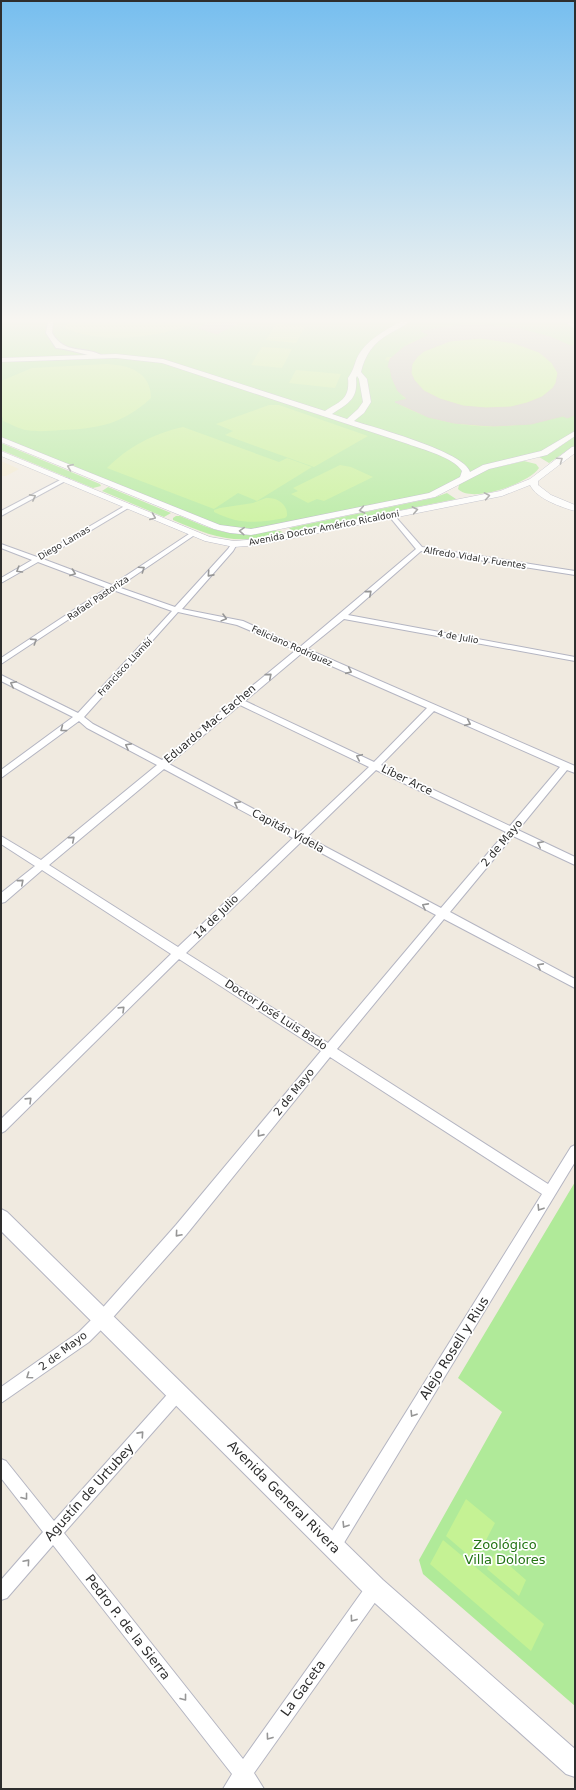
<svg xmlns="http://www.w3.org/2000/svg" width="576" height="1790" font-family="'DejaVu Sans',sans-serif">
	<rect width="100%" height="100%" fill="#f0eae0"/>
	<path fill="#f2e9cf" d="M1 461 19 469 6 476H1Z"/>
	<path fill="#b0ea99" d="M1 322H569L575 327V433L549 450 497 464 443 491 262 530H230L1 439Z
		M575 436V445L549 463 539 457 552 452Z
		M1 443 100 484 101 486 93 488 1 450Z
		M524 461 536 464 539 468C529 483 472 504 458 489L459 485 461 483 489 469Z
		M108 487 171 513 164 517 102 491Z
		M447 493 456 499 293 532 289 528 433 498Z
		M176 516H180C201 525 221 534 245 534 254 534 279 527 283 533 279 536 272 536 266 537 229 544 206 534 173 520V518Z
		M575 1182V1706L423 1574 419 1560 502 1412 458 1378Z"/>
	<path fill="#c5f294" d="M68 322H196C160 338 102 345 65 328Z
		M276 324 305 326 296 343 266 340Z
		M461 325 506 327 550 337 575 415 567 418 560 415 555 417 556 418C504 432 442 430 395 402L406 399 402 396 403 395 392 378 390 368 388 367 390 361 385 360 387 357H392L409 343 430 335 422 331Z
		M262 347 292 349 282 368 251 365Z
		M106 364C129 365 151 372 151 398 123 424 98 429 60 430 49 431 38 432 26 430 19 429 11 424 3 421V418L1 416V381L32 368Z
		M296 370 341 374 335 388 289 383Z
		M269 405H279L368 436 314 467 225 435 233 431 216 424Z
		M183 427 279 462 287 458 312 467 257 501 238 493 214 509 107 468C129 446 153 434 183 427Z
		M340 465 351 467 373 477 324 501 317 499 308 503 291 494 298 491 293 488Z
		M266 498C277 497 288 504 287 516L285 518C257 523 240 525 214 512V510L220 508 253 503Z
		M466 1499 495 1523 475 1561 446 1536Z
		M443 1540 544 1624 531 1651 430 1564Z
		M495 1553 526 1580 519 1596 487 1569Z"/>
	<path fill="#cbc8be" stroke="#ccc6b9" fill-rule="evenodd" d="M210 322H240L217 334 198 328Z
		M461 325H484L520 329 550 337 571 346 575 345V415L567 418 563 416 531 424 494 426 477 425 454 423 428 417 395 402 407 399 398 391 392 378 390 368 388 367 390 359 404 347 429 335 421 331ZM481 338 514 343 539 352 552 363 558 373 556 383 553 388 542 397 527 403 511 407 486 408 463 406 440 399 424 391 414 380 411 373 412 364 417 357 424 351 450 341Z"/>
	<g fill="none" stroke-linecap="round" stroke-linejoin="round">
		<defs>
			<path id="minor" d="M48 322H53L52 333C66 356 84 345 103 356L100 358C86 355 69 349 56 348L46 333Z
				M64 478 69 479 1 516V511Z
				M128 504 130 505V507L43 559 112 585 192 532H196V534L118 587 175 607 228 549 232 543H236L237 544 233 551 182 609 243 621 300 647 416 549 389 516V514H393L422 547 575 571V575L421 551 348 615 575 657V661L344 619 307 649 575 766V773L567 770 518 830 575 857V865L513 836 450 912 575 979V988L444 919 337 1049 548 1184 571 1147 575 1145V1162L339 1551 333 1553 327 1551 325 1545 327 1539 542 1194 330 1057 186 1235 108 1323 89 1342 1 1403V1387L79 1332 98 1313 176 1225 321 1051 179 959 5 1131 1 1133V1119L171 954 42 870 5 902 1 903V893L35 866 1 844V836L41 860 157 765 87 728 79 721 1 778V770L73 717 1 681V675L78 713 172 611 113 590 1 664V658L107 588 38 562 1 583V578L32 560 1 548V544L37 557ZM178 612 237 625 296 650 162 760 93 724 84 717ZM302 653 427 708 374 762 245 701ZM240 705 369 767 299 833 169 764ZM434 711 560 767 510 826 381 765ZM164 769 293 838 178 947 49 865ZM376 770 506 832 441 908 307 837ZM301 842 436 915 328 1043 186 953Z
				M178 1386 183 1388 185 1393 183 1398 64 1533 243 1759 369 1582 375 1580 381 1582 383 1588 381 1594 254 1773 264 1789H223L232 1774 53 1545 7 1598 1 1600V1580L43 1532 1 1478V1459L6 1461 54 1521 173 1388Z"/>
			<path id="tertiary" d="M400 322H408C403 327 395 330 389 334 373 343 365 355 361 372L367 379 371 402 364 413 354 421C376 428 465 452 470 472L483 465 541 451 575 431V436L547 455 489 469 435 497 251 535 230 533 214 529 1 442V437L220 525 251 529 429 493 460 477 462 471C453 457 424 450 408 444L162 363 116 358 1 362V358L116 354 163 359 325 411C341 401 350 399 348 378 353 371 354 366 357 358 365 341 384 331 400 322ZM357 376 359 379 363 402 358 409 347 419 332 414C348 403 358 400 356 378Z
				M566 322 575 324V329Z
				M572 447H575V453L538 481V485L551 495 575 505V511C561 507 537 499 530 485L502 496 258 545 234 547 205 541 1 456V451L210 537 234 541 258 539 500 491 530 479Z"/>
			<path id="secondary" d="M1 1209 7 1212 383 1580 575 1749V1777L566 1774 367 1596 1 1231Z"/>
		</defs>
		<use href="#minor" stroke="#b4b5c2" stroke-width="2"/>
		<use href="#tertiary" stroke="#b4b5c2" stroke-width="1"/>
		<use href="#secondary" stroke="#b4b5c2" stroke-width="2"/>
		<use href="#minor" fill="#fff" fill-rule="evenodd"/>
		<use href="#tertiary" fill="#fff" fill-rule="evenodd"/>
		<use href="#secondary" fill="#fff" fill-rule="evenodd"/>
	</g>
	<defs><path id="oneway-chevron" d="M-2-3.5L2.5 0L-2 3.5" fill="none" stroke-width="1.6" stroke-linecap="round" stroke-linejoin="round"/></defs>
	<g stroke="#969696">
		<use href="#oneway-chevron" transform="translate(560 460) rotate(-35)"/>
		<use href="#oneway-chevron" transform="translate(70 467) rotate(-158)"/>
		<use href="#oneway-chevron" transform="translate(487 496) rotate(-10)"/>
		<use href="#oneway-chevron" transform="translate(33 497) rotate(-28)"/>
		<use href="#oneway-chevron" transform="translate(362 510) rotate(169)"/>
		<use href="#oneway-chevron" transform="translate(415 510) rotate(-11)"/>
		<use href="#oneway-chevron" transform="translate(153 517) rotate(22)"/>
		<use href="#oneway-chevron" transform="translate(242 531) rotate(-176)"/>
		<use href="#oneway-chevron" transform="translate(142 569) rotate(-34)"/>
		<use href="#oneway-chevron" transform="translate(19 570) rotate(149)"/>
		<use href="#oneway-chevron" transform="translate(73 573) rotate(20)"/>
		<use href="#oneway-chevron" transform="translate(210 574) rotate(132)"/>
		<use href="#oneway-chevron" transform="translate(369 593) rotate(-41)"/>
		<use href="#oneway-chevron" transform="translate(224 618) rotate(15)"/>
		<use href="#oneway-chevron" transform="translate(34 641) rotate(-33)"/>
		<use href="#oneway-chevron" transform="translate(349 671) rotate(24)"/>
		<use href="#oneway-chevron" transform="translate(269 676) rotate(-40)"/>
		<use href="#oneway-chevron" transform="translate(13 684) rotate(-153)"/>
		<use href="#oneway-chevron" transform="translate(468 723) rotate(24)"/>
		<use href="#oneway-chevron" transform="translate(63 729) rotate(143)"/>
		<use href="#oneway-chevron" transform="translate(128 746) rotate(-152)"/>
		<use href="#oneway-chevron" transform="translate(359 757) rotate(-155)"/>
		<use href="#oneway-chevron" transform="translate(237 804) rotate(-152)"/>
		<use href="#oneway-chevron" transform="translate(72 839) rotate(-40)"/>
		<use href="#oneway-chevron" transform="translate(540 844) rotate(-154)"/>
		<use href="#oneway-chevron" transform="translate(21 882) rotate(-41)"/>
		<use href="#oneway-chevron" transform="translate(425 906) rotate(-152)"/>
		<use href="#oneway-chevron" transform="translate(540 966) rotate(-152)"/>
		<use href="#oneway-chevron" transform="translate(122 1009) rotate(-44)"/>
		<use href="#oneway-chevron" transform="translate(29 1100) rotate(-44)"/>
		<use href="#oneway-chevron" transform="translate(260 1134) rotate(129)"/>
		<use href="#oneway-chevron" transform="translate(540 1208) rotate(122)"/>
		<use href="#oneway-chevron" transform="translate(178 1234) rotate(131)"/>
		<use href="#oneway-chevron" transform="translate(29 1376) rotate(145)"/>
		<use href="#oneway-chevron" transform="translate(413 1414) rotate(122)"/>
		<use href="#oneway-chevron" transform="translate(141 1434) rotate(-48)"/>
		<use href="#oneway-chevron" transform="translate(25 1497) rotate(52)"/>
		<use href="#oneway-chevron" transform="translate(345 1525) rotate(122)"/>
		<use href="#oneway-chevron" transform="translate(27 1562) rotate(-49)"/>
		<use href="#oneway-chevron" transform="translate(353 1619) rotate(126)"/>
		<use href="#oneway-chevron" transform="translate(184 1698) rotate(52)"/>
		<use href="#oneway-chevron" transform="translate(269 1737) rotate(126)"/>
	</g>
	<linearGradient id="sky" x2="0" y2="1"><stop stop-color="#76beef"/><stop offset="0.56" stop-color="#f8f6f1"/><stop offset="1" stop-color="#f8f6f1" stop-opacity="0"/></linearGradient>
	<rect width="576" height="573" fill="url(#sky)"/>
	<g text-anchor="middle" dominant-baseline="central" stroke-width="3.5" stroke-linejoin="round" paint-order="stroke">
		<g font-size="9" fill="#2e2e2e" stroke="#fff">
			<text transform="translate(324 528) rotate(-11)">Avenida Doctor Américo Ricaldoni</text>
			<text transform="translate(64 543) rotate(-30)">Diego Lamas</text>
			<text transform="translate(475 558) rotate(9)">Alfredo Vidal y Fuentes</text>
			<text transform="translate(98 598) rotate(-34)">Rafael Pastoriza</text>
			<text transform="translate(458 637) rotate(10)">4 de Julio</text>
			<text transform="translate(292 646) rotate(24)">Feliciano Rodríguez</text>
			<text transform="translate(125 667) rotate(-47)">Francisco Llambí</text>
		</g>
		<g font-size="11" fill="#2e2e2e" stroke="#fff">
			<text transform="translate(210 724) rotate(-40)">Eduardo Mac Eachen</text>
			<text transform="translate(407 780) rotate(26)">Líber Arce</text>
			<text transform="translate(288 831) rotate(28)">Capitán Videla</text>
			<text transform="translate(502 843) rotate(-50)">2 de Mayo</text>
			<text transform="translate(216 917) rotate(-44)">14 de Julio</text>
			<text transform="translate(276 1015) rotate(33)">Doctor José Luis Bado</text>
			<text transform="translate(294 1092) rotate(-51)">2 de Mayo</text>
			<text transform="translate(63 1351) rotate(-37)">2 de Mayo</text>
		</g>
		<g font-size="13" fill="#2e2e2e" stroke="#fff">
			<text transform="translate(454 1348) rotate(-58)">Alejo Rosell y Rius</text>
			<text transform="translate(89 1492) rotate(-48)">Agustín de Urtubey</text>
			<text transform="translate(284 1497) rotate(45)">Avenida General Rivera</text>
			<text transform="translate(128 1627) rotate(52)">Pedro P. de la Sierra</text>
			<text transform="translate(303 1688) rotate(-54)">La Gaceta</text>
		</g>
		<g font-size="13" fill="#237415" stroke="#fff">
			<text x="505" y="1544">Zoológico<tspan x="505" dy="15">Villa Dolores</tspan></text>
		</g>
	</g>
	<rect width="576" height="1790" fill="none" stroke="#2e2e2e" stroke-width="4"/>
</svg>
